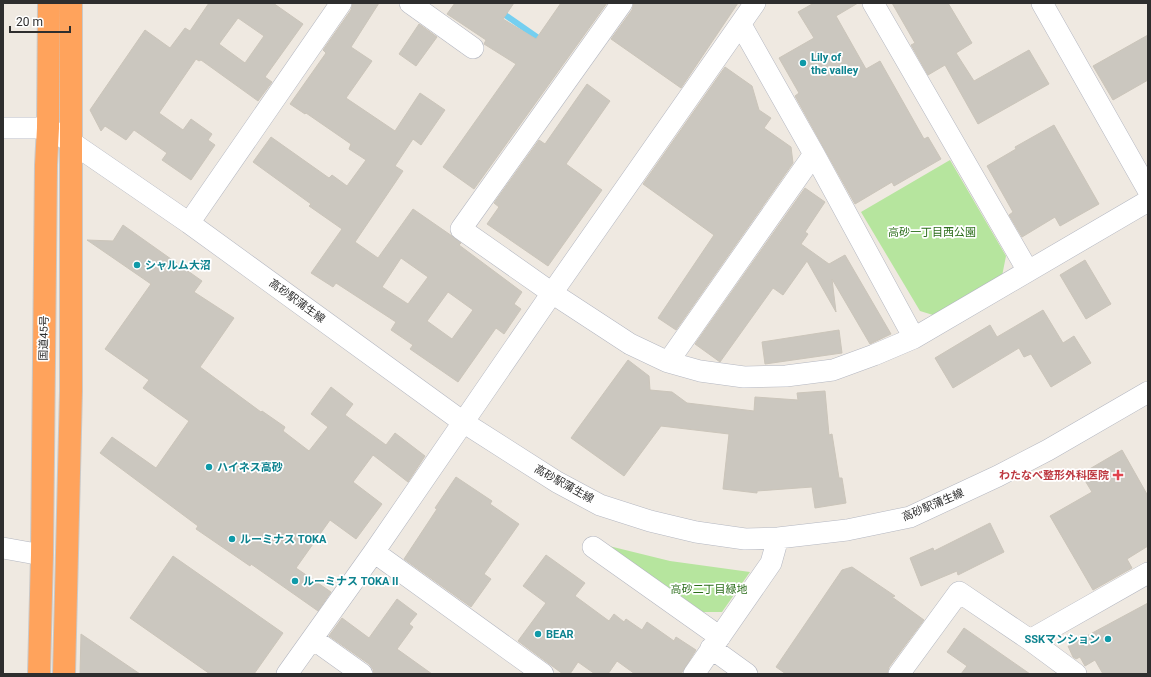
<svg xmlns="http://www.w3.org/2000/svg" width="1151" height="677" font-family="Roboto,'Noto Sans JP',sans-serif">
	<rect width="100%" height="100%" fill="#efe9e1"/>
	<path fill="#b6e59e" d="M950 160 1006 256 1002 276 933 315 920 311 861 212Z
		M609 546 670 561 750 572 722 612H703Z"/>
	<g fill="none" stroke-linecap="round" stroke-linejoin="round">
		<path stroke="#75cff0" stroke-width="6" d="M488 3 544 42"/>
	</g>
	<path fill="#cbc7bf" stroke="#cbc5ba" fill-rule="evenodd" d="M209 3H273L303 24 265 77 272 82 258 101 201 60 199 61 196 59 159 113 183 130 191 119 212 134 208 140 215 145 191 180 162 160 167 153 134 130 126 140 105 126 101 131 90 110 145 30 170 48 185 28 190 31ZM238 18 264 36 245 63 219 44Z
		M353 3H379L351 47 372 61 346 98 395 131 420 93 445 110 421 145 413 139 395 166 403 171 355 242 378 258 413 209 452 236 461 243 459 245 522 292 514 304 521 309 504 334 496 328 458 382 410 349 413 345 391 330 396 322 336 283 333 287 311 273 342 229 309 206 311 204 253 162 271 137 329 178 332 175 347 186 366 160 349 149 351 144 306 113 305 114 290 104 326 53 323 50 351 10ZM401 258 428 277 408 304 382 287ZM448 292 473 310 452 339 427 321Z
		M455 3H514L503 19 536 39 561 3H607L474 189 443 167 516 64 484 44 486 40 447 14Z
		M634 3H738L681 88 611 39 632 10Z
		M814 3H858L836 16 866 69 880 61 924 139 928 137 941 159 894 186 892 182 855 204 795 96 799 93 779 58 814 38 798 12Z
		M892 3H948L972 43 956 53 974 81 1029 50 1049 84 978 124 945 65 928 75 911 45 915 43Z
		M419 24 437 37 416 66 399 54Z
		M1148 35V80L1113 100 1093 66Z
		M725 67 752 86 759 110 771 118 764 128 791 147 793 163 676 330 658 318 714 235 643 184Z
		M587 84 610 101 566 164 602 190 548 266 487 224 499 207 494 203 539 140 545 144Z
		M1054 125 1099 204 1060 226 1055 217 1022 237 1009 215 1013 212 987 166 1016 149 1015 147Z
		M805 188 825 202 805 232 808 234 801 244 829 264 845 255 891 334 870 344 832 279 836 312 807 261 783 295 773 288 720 362 695 344Z
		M123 225 202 281 194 292 234 318 200 367 261 412 262 411 285 427 283 431 309 451 328 427 311 414 331 387 353 404 345 415 386 445 395 433 425 456 408 482 373 455 353 482 382 504 356 539 330 520 296 568 331 592 318 611 251 564 250 566 196 529 198 526 100 453 112 437 156 468 189 421 143 388 149 380 105 349 151 284 87 240 113 241Z
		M1085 260 1111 304 1086 319 1060 275Z
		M1043 310 1063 343 1074 336 1091 363 1051 387 1031 354 1024 357 1019 348 953 388 935 358 990 325 997 337Z
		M839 330 842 353 765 364 762 342Z
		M628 360 649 376 650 390 672 392 687 403 754 411 755 397 798 400 797 393 825 391 829 435 832 434 839 478H842L846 503 815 508 812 487 757 491V493L723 489 729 434 661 426 624 476 571 438Z
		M1122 450 1148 496V546L1127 559 1132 568 1093 590 1050 516 1092 492 1081 474Z
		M456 477 492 501 490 504 519 524 484 574 491 579 471 607 404 559 437 509 435 508Z
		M990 523 1004 552 958 575 957 571 921 586 910 558 933 548 934 551Z
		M546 555 585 583 575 596 609 621 614 614 624 622 626 619 642 630 647 622 674 641 676 637 696 650 681 674H635L617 661 608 674H595L578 662 570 674H563L518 641 546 603 523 586Z
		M173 556 283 633 254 674H210L130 618Z
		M852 567 895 596 892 597 924 620 889 667 887 674H786L776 667 842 570Z
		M397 599 417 614 409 624 413 627 397 649 432 674H374L373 669 369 664 329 636 342 618 369 638Z
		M1148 603V674H1103L1095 660 1085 666 1080 657 1076 659 1073 657 1068 646Z
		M964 628 1030 674H961L967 666 947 652Z
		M81 634 140 674H80Z"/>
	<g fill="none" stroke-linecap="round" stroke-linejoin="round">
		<defs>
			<path id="minor" d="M410 3 473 48
				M755 3 552 293 630 344 668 362 700 371 744 377 786 376 833 370 874 355 914 338 1148 201
				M873 3 1028 271
				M1042 3 1148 190
				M741 25 814 154 914 338
				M3 128H48L71 142 189 223 463 422 557 482 600 505 650 521 696 532 745 539 778 538 847 530 910 517 998 476 1048 450 1148 392
				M189 223 341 3
				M668 362 814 154
				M593 547 720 637
				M3 548 42 555
				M374 552 543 674
				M313 639 362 674
				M1030 640 1148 573
				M711 648 747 674
				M287 674 374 552 552 293 461 229 622 3
				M694 674 771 563 778 538
				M899 674 959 592 1030 640 1076 674"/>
			<path id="highway" d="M39 674 42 555 46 165 48 128 49 3
				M64 674 71 391V3"/>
		</defs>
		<use href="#minor" stroke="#b4b7c1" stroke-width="22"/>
		<use href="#highway" stroke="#c9c9c9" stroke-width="24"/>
		<use href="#minor" stroke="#fff" stroke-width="21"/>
		<use href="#highway" stroke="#ffa35c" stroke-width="22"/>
	</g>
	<g fill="#0f9aa8" stroke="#fff" stroke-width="1.5">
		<circle cx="803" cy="63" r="4"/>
		<circle cx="137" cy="265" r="4"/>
		<circle cx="209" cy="467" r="4"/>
		<circle cx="232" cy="539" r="4"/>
		<circle cx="295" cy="581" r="4"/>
		<circle cx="538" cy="634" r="4"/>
		<circle cx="1108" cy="639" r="4"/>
	</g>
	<path fill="#e0444e" stroke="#fff" stroke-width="1.5" d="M1116 469h4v4h4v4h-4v4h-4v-4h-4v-4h4z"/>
	<g text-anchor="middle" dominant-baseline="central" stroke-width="3.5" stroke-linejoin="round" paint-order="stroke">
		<g font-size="11" font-weight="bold" fill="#0d838f" stroke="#fff" text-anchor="start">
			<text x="811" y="57">Lily of<tspan x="811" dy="13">the valley</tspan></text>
			<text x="145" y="265">シャルム大沼</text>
			<text x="217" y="467">ハイネス高砂</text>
			<text x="240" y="539">ルーミナス TOKA</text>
			<text x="303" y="581">ルーミナス TOKA II</text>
			<text x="546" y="634">BEAR</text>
			<text x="1100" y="639" text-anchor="end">SSKマンション</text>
		</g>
		<g font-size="11" fill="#2c6e1b" stroke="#fff">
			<text x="932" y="232">高砂一丁目西公園</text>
			<text x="709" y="589">高砂二丁目緑地</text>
		</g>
		<g font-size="11" fill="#2e2e2e" stroke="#fff">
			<text transform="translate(297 301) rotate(36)">高砂駅蒲生線</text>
			<text transform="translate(44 338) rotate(-89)">国道45号</text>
			<text transform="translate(564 484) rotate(29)">高砂駅蒲生線</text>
			<text transform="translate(933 505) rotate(-23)">高砂駅蒲生線</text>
		</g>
		<g font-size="11" font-weight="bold" fill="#be3a42" stroke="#fff" text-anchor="end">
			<text x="1109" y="475">わたなべ整形外科医院</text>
		</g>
	</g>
	<rect width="1151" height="677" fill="none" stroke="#2e2e2e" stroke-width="8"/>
	<path d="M10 26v6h60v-6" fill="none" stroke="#2e2e2e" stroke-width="2"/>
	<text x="16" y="26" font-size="12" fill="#2e2e2e" stroke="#ffffff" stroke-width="3" paint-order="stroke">20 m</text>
</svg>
